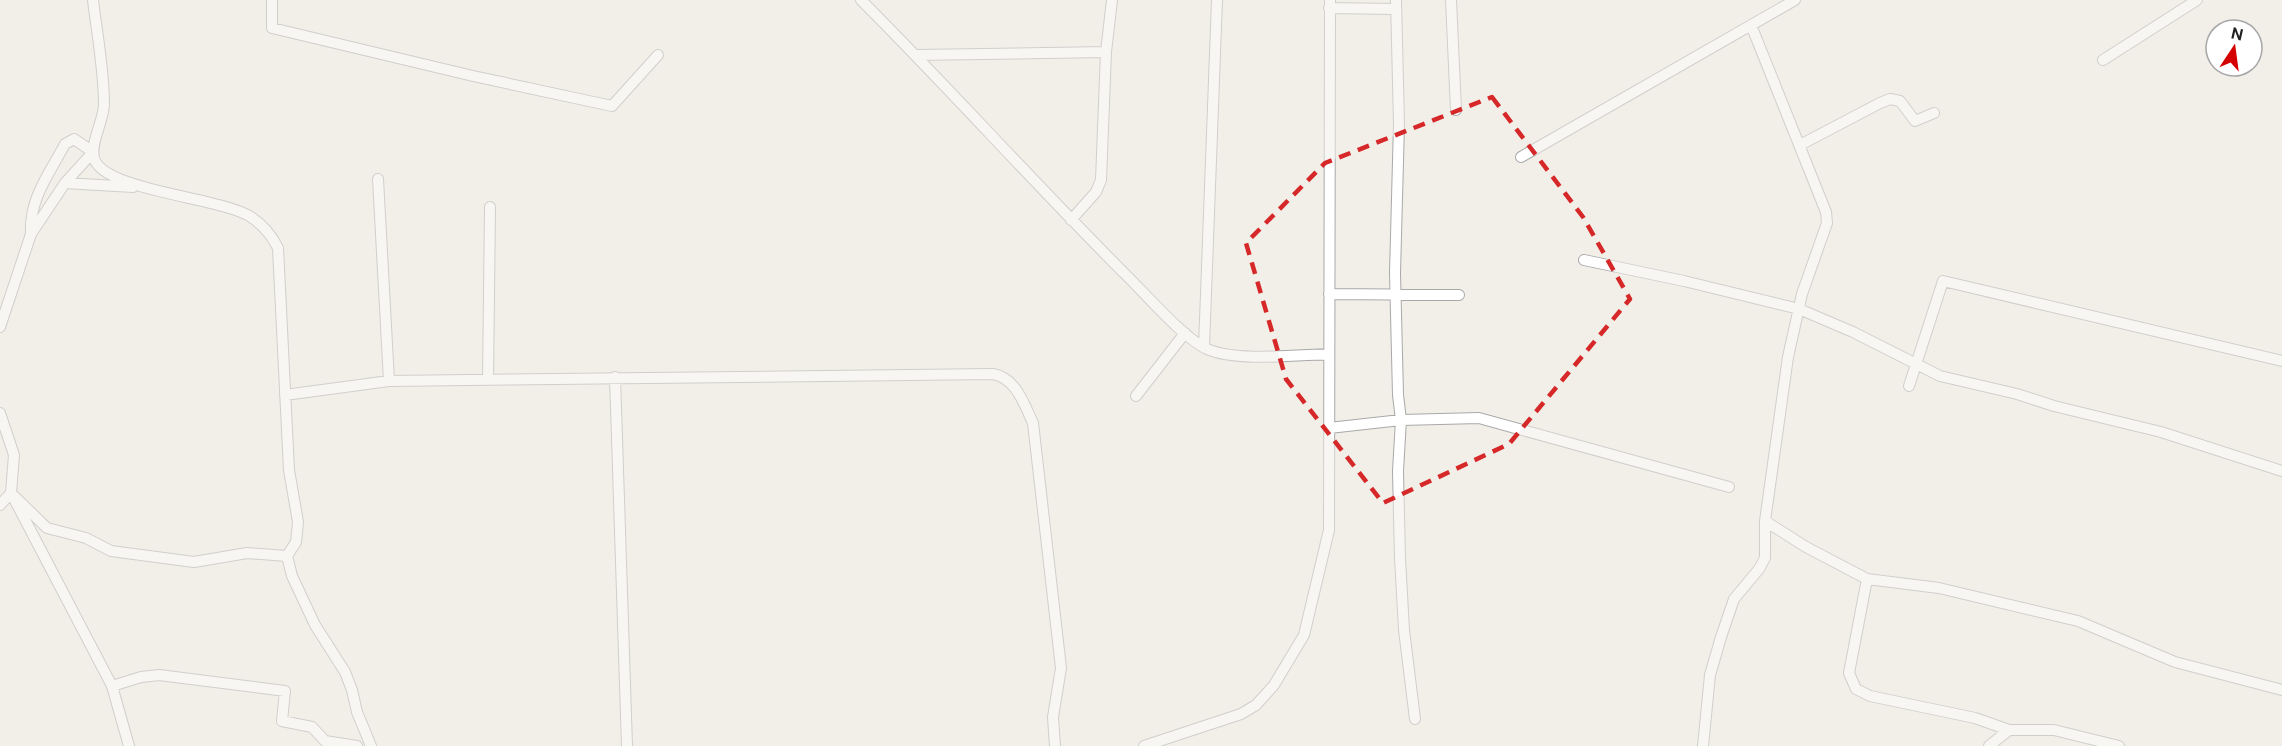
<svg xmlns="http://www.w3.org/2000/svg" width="2282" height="746" font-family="'DM Sans',sans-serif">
	<rect width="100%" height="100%" fill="#f2efe9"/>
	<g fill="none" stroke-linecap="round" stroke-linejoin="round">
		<defs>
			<path id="minor" d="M93 0C97 34 104 70 104 104 104 120 90 143 94 158 103 191 220 197 251 217 263 225 272 236 278 248L289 470 298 522 296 542 287 556 292 576 315 625 345 672 352 690 357 712 371 746
				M272 0V28L473 76 612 106 658 55
				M861 0C950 89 1034 183 1123 272 1144 292 1183 338 1207 349 1236 362 1297 355 1329 354
				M1396 0 1399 124 1395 273 1398 395 1401 420 1398 471 1400 558 1404 630 1415 719
				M1451 0 1456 110
				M1329 8 1396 9
				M916 55 1106 52
				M2103 60 2197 0
				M1800 145 1880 103 1890 99 1900 101 1915 121 1934 113
				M1521 157 1795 0
				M378 179 389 381
				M65 183 133 187
				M1071 220 1096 192 1101 180 1106 52 1112 0
				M1584 260 1684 281 1799 309 1853 332 1940 376 2017 394 2054 406 2161 432 2282 471
				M1329 294 1459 295
				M0 327 31 234C29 199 49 174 65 144L74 139 93 152 65 183 31 234
				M1204 347 1217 0
				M615 377 627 746
				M488 380 490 207
				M1909 386 1943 281 2282 361
				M285 395 389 381 993 374C1016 378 1024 404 1033 423L1061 668 1053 717 1055 746
				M1136 396 1185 333
				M0 413 14 455 11 493 112 686 129 746
				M1329 428 1401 420 1479 418 1729 487
				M0 505 11 493 47 528 86 538 111 551 194 562 247 553 287 556
				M1765 521 1806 547 1867 579 1939 588 2078 621 2175 662 2282 690
				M1867 579 1849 673 1856 689 1870 696 1975 718 2009 730H2054L2119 746
				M112 686 141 677 159 675 285 691 282 721 312 727 325 741 357 746
				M1144 746 1241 714 1256 705 1274 685 1304 635 1329 530 1330 0
				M1703 746 1710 675 1721 637 1734 599 1759 569 1765 558V521L1788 357 1802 294 1827 223 1826 212 1751 25
				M1989 746 2009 730"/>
		</defs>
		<use href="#minor" stroke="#a9a9a9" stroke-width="12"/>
		<use href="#minor" stroke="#fff" stroke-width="10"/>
	</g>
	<path d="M0 0H2282V746H0ZM1492 97 1583 217 1630 299 1509 444 1383 503 1286 379 1246 243 1325 163Z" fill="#f2efe9" fill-opacity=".55" fill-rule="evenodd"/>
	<path fill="none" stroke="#d62828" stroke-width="4.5" stroke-dasharray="12 8" stroke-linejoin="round" d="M1492 97 1583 217 1630 299 1509 444 1383 503 1286 379 1246 243 1325 163Z"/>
	<g transform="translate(2234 48) rotate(13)"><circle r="28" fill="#ffffff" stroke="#a7a7a7" stroke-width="1.5"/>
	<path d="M0-4.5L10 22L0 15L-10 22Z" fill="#d40000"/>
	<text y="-9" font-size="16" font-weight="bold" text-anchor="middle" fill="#222222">N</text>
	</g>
</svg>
